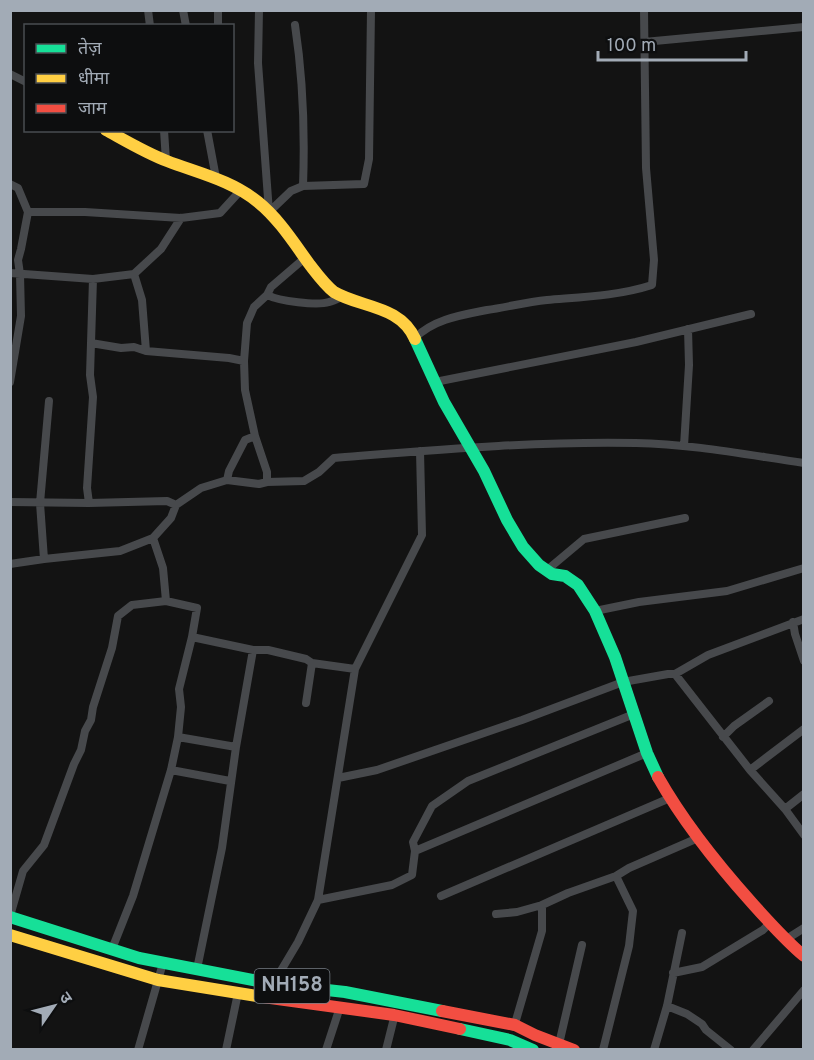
<svg xmlns="http://www.w3.org/2000/svg" width="814" height="1060" font-family="Overpass,'Noto Sans Devanagari',sans-serif">
	<rect width="100%" height="100%" fill="#131313"/>
	<g fill="none" stroke-linecap="round" stroke-linejoin="round">
		<path stroke="#47494c" stroke-width="8" d="M148 10 150 26
			M183 10 186 26
			M218 10V26
			M259 10 258 63 269 212
			M295 25C303 78 305 132 303 186
			M644 42 804 27
			M10 74 26 82
			M164 130 166 161
			M207 130 216 178
			M10 184 18 188 28 212 21 249 18 260 20 274 21 316 10 382
			M28 212H85L181 218 220 213 241 190
			M269 212 291 191 303 186 364 184 369 159 371 10
			M10 273 93 279 134 274 161 249 181 218
			M134 274 142 300 146 351
			M267 295C279 301 317 306 329 302 334 301 339 298 343 296
			M415 338C434 319 462 315 487 310 507 307 527 302 547 300 582 297 618 296 652 285L654 260 646 168 644 10
			M91 343 121 348 134 347 146 351 229 358 244 361
			M435 382 636 342 751 314
			M684 446 689 365 688 329
			M227 480 229 471 245 440 255 436
			M267 482V472L255 436 245 390 244 361 247 323 254 307 267 295 271 287 306 257
			M10 502 89 503 167 501 176 505
			M89 503 87 488 93 397 90 375 93 279
			M153 538 163 568 166 601
			M44 559 120 551 153 538 171 518 176 505 201 488 227 480 259 484 267 482 304 481 319 472 334 458C435 450 535 441 636 443 692 444 748 455 804 463
			M10 564 44 559 40 503 49 401
			M547 570 584 539 685 518
			M595 611 639 602 727 591 804 568
			M793 622 795 634 804 661
			M192 637 253 650H268L306 659 312 663 355 669
			M675 674 750 770 785 809 804 835
			M306 703 312 663
			M723 737 734 726 769 701
			M236 747 253 650
			M171 770 230 781
			M750 770 804 729
			M338 778 377 770 522 720 623 682 668 674H675L708 655 804 619
			M785 809 804 794
			M415 851 647 753
			M441 896 670 798
			M318 900 392 885 412 875 415 851 413 842 432 806 468 781 634 714
			M496 914 517 912 542 905 568 893 616 876 629 868 698 838
			M10 916 23 871 44 845 74 764 81 750 85 731 91 720 93 707 112 648 118 616 132 605 166 601 197 608 192 637 179 689 181 707 178 737
			M785 940 804 928
			M112 949 133 896 171 770 178 737 236 747 222 848 197 969
			M673 973 702 967 763 930 770 923
			M273 984 298 942 318 900 355 669 422 535 420 451
			M667 1006 687 1014 702 1024 706 1030 731 1050
			M514 1027 542 931V905
			M559 1044 582 945
			M138 1050 163 963
			M226 1050 238 993
			M326 1050 340 1007
			M386 1050 395 1014
			M603 1050 629 946 633 911 616 876
			M654 1050 667 1006 682 933
			M753 1050 804 990"/>
		<path stroke="#16e098" stroke-width="12" d="M415 339 444 402 484 471 507 520 523 547 539 565 552 574 565 576 578 585 595 611 615 657 647 753 658 777
			M10 917 139 958 273 984 345 992 442 1011
			M460 1029 510 1040 533 1050"/>
		<path stroke="#ffcf43" stroke-width="12" d="M106 130C126 141 146 153 167 161 198 173 231 180 258 202 279 219 294 243 310 265 317 274 325 285 334 292 361 308 400 305 415 339
			M10 935 158 980 263 997"/>
		<path stroke="#f24e42" stroke-width="12" d="M658 777C684 823 717 864 752 903 769 922 785 940 804 956
			M263 997 394 1015 460 1029
			M442 1011 515 1025 535 1035 574 1050"/>
	</g>
	<g text-anchor="middle" dominant-baseline="central" stroke-width="4.5" stroke-linejoin="round" paint-order="stroke">
		<rect fill="#0d0e0f" stroke="#757c84" stroke-width="1.5" x="254.5" y="969" width="75" height="34" rx="4.5"/>
		<g font-size="20" font-weight="bold" fill="#a2abb6">
			<text x="292" y="986">NH158</text>
		</g>
	</g>
	<rect width="814" height="1060" fill="none" stroke="#a2abb6" stroke-width="24"/>
	<rect x="24" y="24" width="210" height="108" fill="#0d0e0f" stroke="#494d52" stroke-width="1.5"/>
	<rect x="36" y="44" width="30" height="9" fill="#16e098" stroke="#494d52" stroke-width="1.5"/>
	<text x="78" y="54" font-size="18" fill="#a2abb6">तेज़</text>
	<rect x="36" y="74" width="30" height="9" fill="#ffcf43" stroke="#494d52" stroke-width="1.5"/>
	<text x="78" y="84" font-size="18" fill="#a2abb6">धीमा</text>
	<rect x="36" y="104" width="30" height="9" fill="#f24e42" stroke="#494d52" stroke-width="1.5"/>
	<text x="78" y="114" font-size="18" fill="#a2abb6">जाम</text>
	<g transform="translate(54 1006) rotate(55)" stroke="#0d0e0f" stroke-width="4.5" paint-order="stroke">
	<path d="M0-4.5L10 22L0 15L-10 22Z" fill="#a2abb6"/>
	<text y="-9" font-size="16" font-weight="bold" text-anchor="middle" fill="#a2abb6">उ</text>
	</g>
	<path d="M598 51v9h148v-9" fill="none" stroke="#a2abb6" stroke-width="3"/>
	<text x="607" y="51" font-size="18" fill="#a2abb6" stroke="#0d0e0f" stroke-width="4.5" paint-order="stroke">100 m</text>
</svg>
